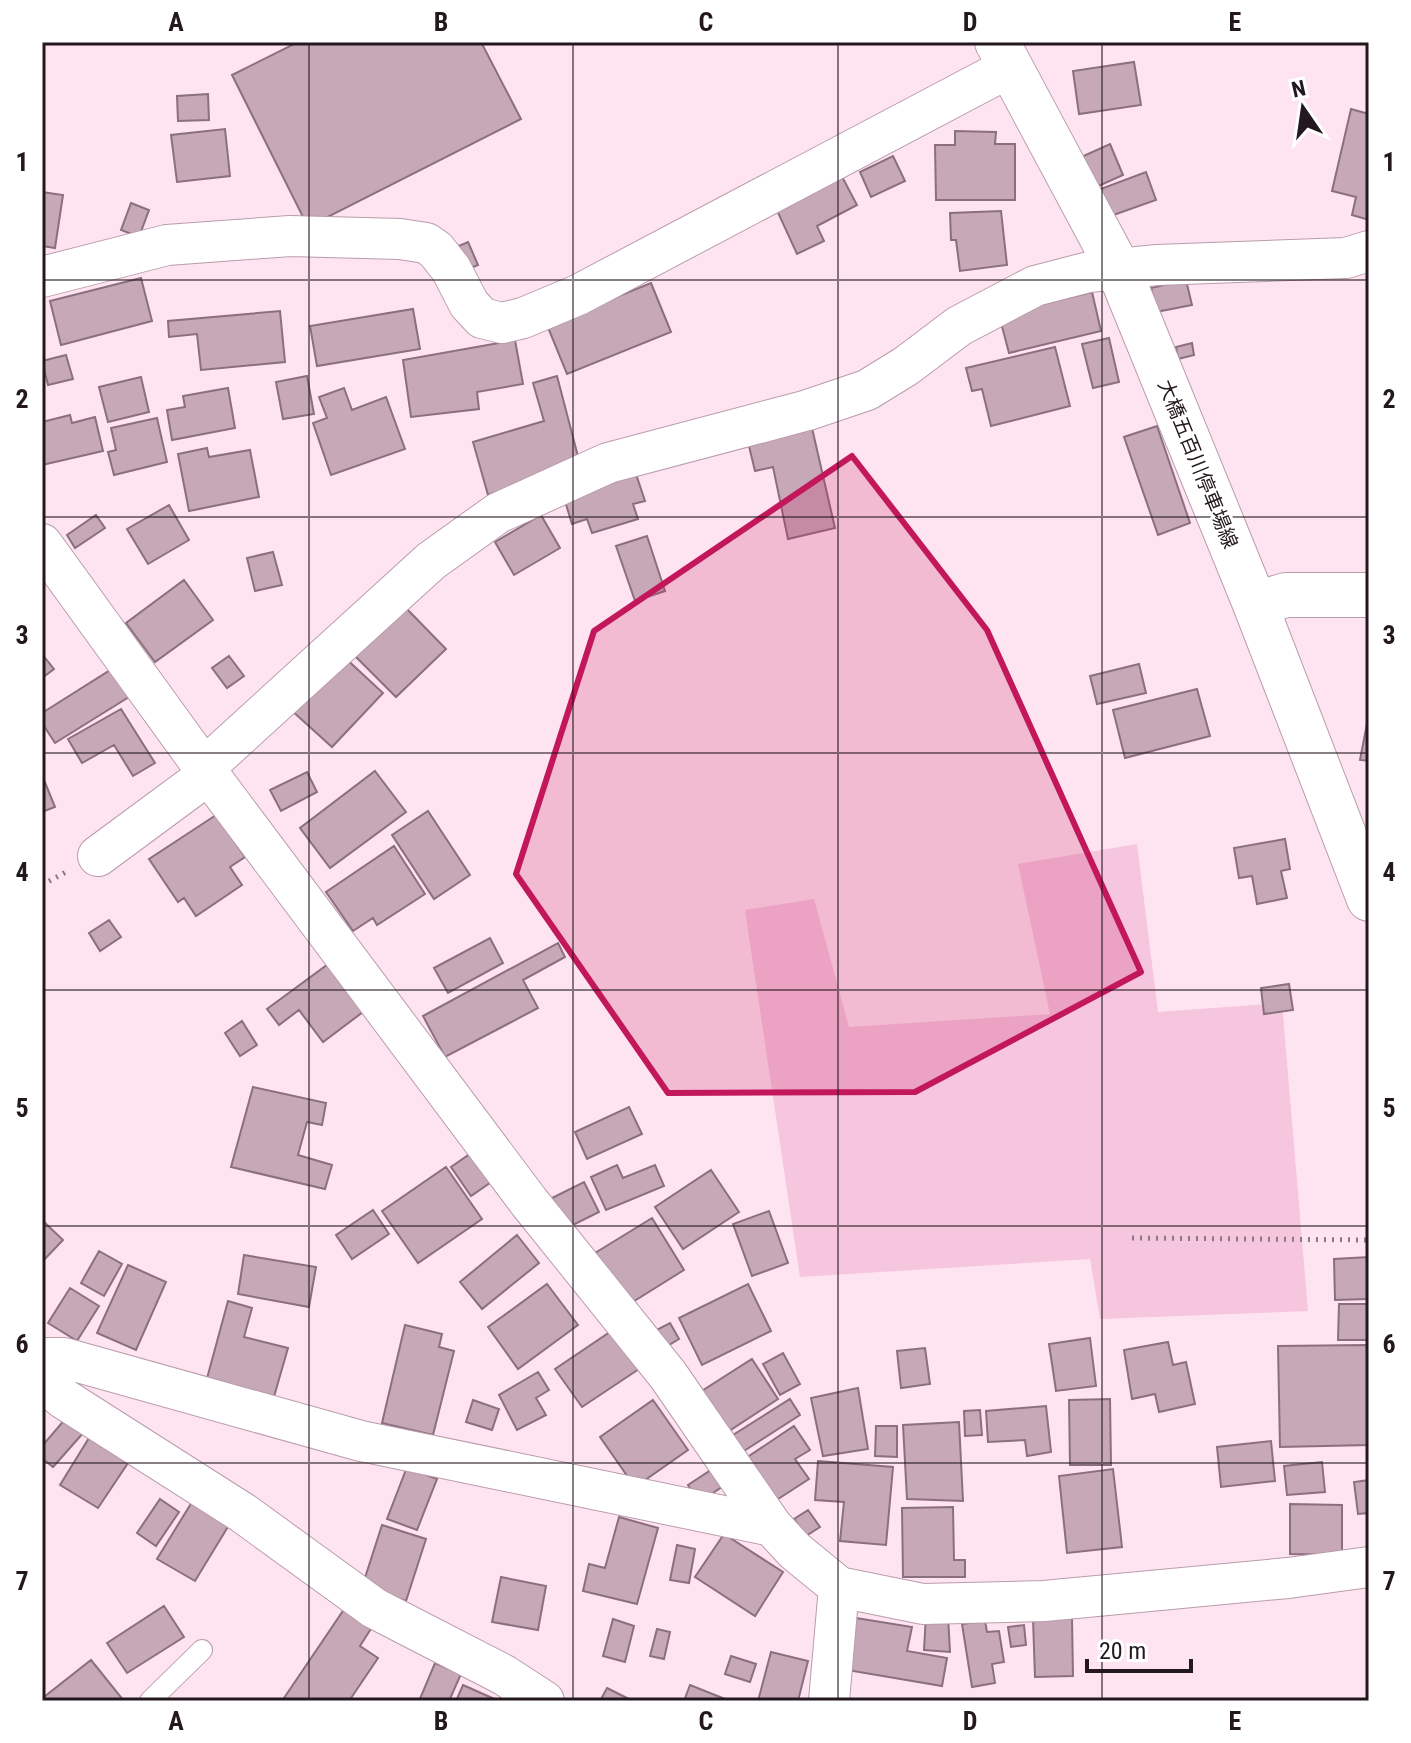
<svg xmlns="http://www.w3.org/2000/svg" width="1411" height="1743" font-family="'Roboto Condensed','Noto Sans JP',sans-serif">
	<rect width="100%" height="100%" fill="#fee4f1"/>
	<path fill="#f6c5de" d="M1137 844 1158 1012 1282 1003 1308 1311 1100 1319 1090 1259 800 1277 745 910 814 899 849 1027 1050 1014 1018 864Z"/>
	<path fill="#c6a8b7" stroke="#8c6f7e" stroke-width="2" d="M298 42H481L521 119 308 227 232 75Z
		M1134 62 1141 105 1079 114 1073 71Z
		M208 94 209 120 178 121 177 96Z
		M1351 109 1369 114V220L1352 215 1356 197 1332 191Z
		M225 129 230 176 177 182 171 135Z
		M955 131 996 132 995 144H1015V200H936L935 145H955Z
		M1110 144 1123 175 1092 189 1079 158Z
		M893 156 905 181 871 197 860 172Z
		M838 169 857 205 817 226 824 241 797 254 774 204Z
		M1146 172 1156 200 1108 217 1098 190Z
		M42 192 63 195 55 248 42 246Z
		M131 203 149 210 139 237 121 230Z
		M1001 211 1007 265 960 271 956 240H951L950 213Z
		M468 242 478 265 464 271 454 248Z
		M141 278 152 321 61 345 50 301Z
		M1186 280 1192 305 1156 312 1151 288Z
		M651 283 671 332 567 374 547 325Z
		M1092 292 1101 331 1009 353 999 315Z
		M413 309 420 349 317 366 310 326Z
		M280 311 285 362 201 370 197 334 169 337 168 321Z
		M1109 338 1119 382 1093 388 1082 344Z
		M515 340 523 384 477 392 479 409 411 417 403 360Z
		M1192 343 1194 355 1178 359 1176 347Z
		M1055 347 1070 406 991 426 982 389 972 391 966 368Z
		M66 355 73 379 48 385 42 361Z
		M307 376 314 414 283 419 276 382Z
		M557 376 580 464 488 495 473 442 544 421 533 383Z
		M141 377 149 412 108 422 99 387Z
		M228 388 235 428 172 440 167 410 185 407 183 396Z
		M344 388 352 410 386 397 405 449 331 475 313 423 327 418 319 397Z
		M70 415 72 423 95 417 103 451 42 465V422Z
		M157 418 167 462 114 475 108 452 116 450 111 428Z
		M1157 426 1190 523 1158 535 1124 437Z
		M812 428 835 528 788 539 773 467 755 471 748 442Z
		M207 448 209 457 250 450 259 497 189 511 178 454Z
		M636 474 645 501 633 504 638 519 592 533 587 519 572 524 564 498Z
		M169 505 189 540 148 564 127 529Z
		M96 515 105 528 75 548 67 535Z
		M541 515 560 548 514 575 495 542Z
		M647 536 665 591 635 601 616 546Z
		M273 552 282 585 255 591 247 558Z
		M184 580 213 620 155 662 126 623Z
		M404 606 446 649 396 697 353 654Z
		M42 654 54 669 42 678Z
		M342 655 383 693 332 747 291 710Z
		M229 656 244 676 227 688 212 668Z
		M1139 664 1146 693 1097 704 1090 676Z
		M112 669 129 697 55 743 42 723V713Z
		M1197 689 1210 736 1125 758 1113 710Z
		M121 709 155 763 133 776 114 745 82 763 68 739Z
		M1369 713V761L1360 760Z
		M375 771 406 812 330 868 300 828Z
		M307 772 317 792 281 811 270 790Z
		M42 775 55 807 42 812Z
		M428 811 470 875 434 899 392 835Z
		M216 815 245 857 230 867 242 885 196 916 184 898 178 902 149 859Z
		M1285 839 1290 869 1281 871 1287 898 1257 904 1252 876 1239 878 1234 848Z
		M394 846 425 894 377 925 373 918 353 931 326 892Z
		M109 920 121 937 100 951 89 933Z
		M490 938 503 963 448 993 434 968Z
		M558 943 565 957 523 980 538 1008 445 1057 423 1016Z
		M331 962 367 1009 323 1042 299 1010 279 1025 267 1009Z
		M1289 984 1293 1010 1264 1014 1261 988Z
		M242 1021 257 1045 240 1056 225 1033Z
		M253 1087 326 1103 322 1125 307 1122 298 1155 332 1165 325 1189 231 1167Z
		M629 1107 642 1134 587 1159 575 1132Z
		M477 1149 497 1178 471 1196 451 1167Z
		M617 1165 623 1178 655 1165 664 1186 606 1210 591 1177Z
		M446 1167 482 1219 418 1263 382 1211Z
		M711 1170 739 1212 683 1249 655 1207Z
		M584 1182 599 1212 567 1228 552 1198Z
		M373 1210 389 1234 352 1259 336 1235Z
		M769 1211 788 1263 752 1276 733 1224Z
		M652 1218 684 1270 628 1305 595 1253Z
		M42 1220 63 1240 42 1262Z
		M517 1235 539 1263 482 1309 460 1282Z
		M99 1251 122 1264 104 1296 81 1283Z
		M244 1255 316 1267 309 1307 238 1294Z
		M1369 1257V1299L1335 1300 1334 1259Z
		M128 1265 166 1282 136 1350 97 1333Z
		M547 1284 578 1325 518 1369 488 1327Z
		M748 1284 771 1331 702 1365 679 1318Z
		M70 1288 99 1306 77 1341 48 1323Z
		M228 1301 252 1308 244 1337 288 1348 273 1400 206 1382Z
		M1339 1304H1369V1340H1338Z
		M670 1323 679 1339 659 1351 649 1334Z
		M405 1325 442 1334 439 1347 454 1351 433 1435 382 1423Z
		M613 1330 639 1369 582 1407 555 1369Z
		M1090 1338 1096 1386 1056 1391 1049 1344Z
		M1168 1342 1173 1365 1186 1362 1195 1404 1159 1412 1155 1394 1132 1399 1124 1350Z
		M1367 1345 1369 1445 1280 1447 1278 1346Z
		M925 1348 930 1384 901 1388 897 1351Z
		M783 1353 800 1384 780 1395 763 1364Z
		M752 1359 778 1399 723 1435 697 1394Z
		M538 1372 549 1390 536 1398 546 1415 517 1430 499 1395Z
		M858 1388 868 1449 823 1456 811 1398Z
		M790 1399 800 1415 744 1451 733 1435Z
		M1110 1399 1111 1465H1070L1069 1400Z
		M473 1400 499 1409 492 1430 466 1422Z
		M653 1400 688 1450 635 1487 600 1437Z
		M1046 1406 1051 1452 1027 1456 1025 1440 988 1442 986 1411Z
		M980 1410 982 1435 965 1436 964 1411Z
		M67 1417 84 1432 53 1467 42 1458V1446Z
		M959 1422 963 1501 907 1499 903 1425Z
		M794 1426 810 1450 795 1459 809 1479 772 1503 743 1460Z
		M876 1426H897V1457L875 1456Z
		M89 1438 128 1463 98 1508 60 1485Z
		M1271 1441 1275 1481 1221 1487 1217 1447Z
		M818 1461 893 1467 886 1545 840 1541 844 1502 815 1500Z
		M1322 1462 1325 1492 1287 1495 1284 1466Z
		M717 1466 728 1483 699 1502 688 1485Z
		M407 1467 437 1479 417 1530 387 1519Z
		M1113 1469 1122 1547 1067 1553 1059 1476Z
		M1369 1480V1513L1358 1514 1354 1482Z
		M160 1499 179 1512 156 1546 137 1533Z
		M192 1502 229 1525 195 1581 157 1559Z
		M1290 1504 1342 1505V1555L1290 1554Z
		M953 1507 954 1560H965V1577H903L902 1508Z
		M808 1510 820 1527 806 1536 794 1519Z
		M619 1517 658 1528 637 1604 583 1591 589 1564 605 1568Z
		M382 1525 426 1539 406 1601 362 1587Z
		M724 1534 783 1572 755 1616 695 1577Z
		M677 1545 695 1549 689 1583 670 1580Z
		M501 1577 546 1586 538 1630 492 1622Z
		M347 1605 374 1624 360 1646 378 1658 349 1701H282Z
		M164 1606 184 1637 127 1673 107 1643Z
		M926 1615 948 1616 950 1652 924 1650Z
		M856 1618 912 1627 907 1651 947 1658 942 1686 847 1670Z
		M1072 1618 1073 1676 1035 1677 1033 1619Z
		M613 1619 634 1626 625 1662 603 1656Z
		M985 1621 987 1632 999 1631 1004 1662 992 1664 995 1683 972 1687 962 1624Z
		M1024 1625 1026 1645 1011 1647 1008 1627Z
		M657 1629 670 1632 664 1659 650 1656Z
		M771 1652 808 1661 798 1701H758Z
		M731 1656 756 1664 750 1682 725 1674Z
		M91 1660 124 1701H47L44 1697Z
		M435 1663 461 1674 449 1701H419Z
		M463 1685 499 1701H456Z
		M690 1685 730 1701H684Z
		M607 1688 633 1701H600Z"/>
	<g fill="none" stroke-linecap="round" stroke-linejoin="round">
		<defs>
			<path id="lane" d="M150 1701 202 1650"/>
			<path id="street" d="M42 277 167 245 290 236 400 239 426 243 436 250 451 269 469 304 482 318 502 323 523 318 578 295 1010 67
				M42 544 204 768 529 1202 668 1375 772 1526 795 1551 839 1587 923 1604 1044 1601 1288 1578 1369 1567
				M204 768 431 561 498 513 608 463 808 410 867 390 906 366 959 326 1035 286 1089 272 1157 265 1346 258 1369 251
				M98 856 209 774
				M42 1358H64L361 1441 772 1526
				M42 1381 64 1399 243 1513 374 1608 504 1675 544 1701
				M829 1701 839 1587"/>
			<path id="secondary" d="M997 42 1119 270 1255 604 1369 899
				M1255 604 1286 595H1369"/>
		</defs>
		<use href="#lane" stroke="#ba9cab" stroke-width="22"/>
		<use href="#street" stroke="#ba9cab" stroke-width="42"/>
		<use href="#secondary" stroke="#ba9cab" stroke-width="46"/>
		<path stroke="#8b7982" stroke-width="5" stroke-dasharray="2 6" stroke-linecap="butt" d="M42 885 66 872
			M1132 1238 1369 1240"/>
		<use href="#lane" stroke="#fff" stroke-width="20"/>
		<use href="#street" stroke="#fff" stroke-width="40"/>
		<use href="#secondary" stroke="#fff" stroke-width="44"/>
	</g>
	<path fill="#c2185b" fill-opacity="0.2" stroke="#c2185b" stroke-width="6" stroke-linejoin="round" d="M852 456 987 630 1141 972 915 1092 668 1093 516 874 594 631Z"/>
	<path fill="none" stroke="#23181e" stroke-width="2" stroke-opacity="0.55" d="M309 42V1701M573 42V1701M838 42V1701M1102 42V1701M42 280H1369M42 517H1369M42 753H1369M42 990H1369M42 1226H1369M42 1463H1369"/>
	<g text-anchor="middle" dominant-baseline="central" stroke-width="6" stroke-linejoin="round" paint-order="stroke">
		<g font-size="20" fill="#23181e" stroke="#fff">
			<text transform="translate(1198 464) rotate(68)">大橋五百川停車場線</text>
		</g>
	</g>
	<rect width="1411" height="1743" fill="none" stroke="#ffffff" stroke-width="88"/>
	<g transform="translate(1303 108) rotate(347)" stroke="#ffffff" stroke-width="6" paint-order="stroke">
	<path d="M0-6L14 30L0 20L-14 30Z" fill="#23181e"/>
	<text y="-12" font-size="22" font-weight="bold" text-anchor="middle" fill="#23181e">N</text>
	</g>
	<path d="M1087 1659v12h104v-12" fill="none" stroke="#23181e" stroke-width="4"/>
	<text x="1099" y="1659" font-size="24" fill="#23181e" stroke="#ffffff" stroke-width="6" paint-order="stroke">20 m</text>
	<rect x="44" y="44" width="1323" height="1655" fill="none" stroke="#23181e" stroke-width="3"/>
	<g font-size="26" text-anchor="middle" font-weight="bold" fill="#23181e">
		<text x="176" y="31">A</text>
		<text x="441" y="31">B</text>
		<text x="706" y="31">C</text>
		<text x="970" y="31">D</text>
		<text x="1235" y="31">E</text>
		<text x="22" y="171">1</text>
		<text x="1389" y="171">1</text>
		<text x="22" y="408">2</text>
		<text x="1389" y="408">2</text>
		<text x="22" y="644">3</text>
		<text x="1389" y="644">3</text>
		<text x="22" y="881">4</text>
		<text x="1389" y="881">4</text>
		<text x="22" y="1117">5</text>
		<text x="1389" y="1117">5</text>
		<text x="22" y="1353">6</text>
		<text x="1389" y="1353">6</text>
		<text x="22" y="1590">7</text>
		<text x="1389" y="1590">7</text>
		<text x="176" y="1730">A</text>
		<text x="441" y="1730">B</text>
		<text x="706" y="1730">C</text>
		<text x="970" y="1730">D</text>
		<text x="1235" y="1730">E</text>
	</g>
</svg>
